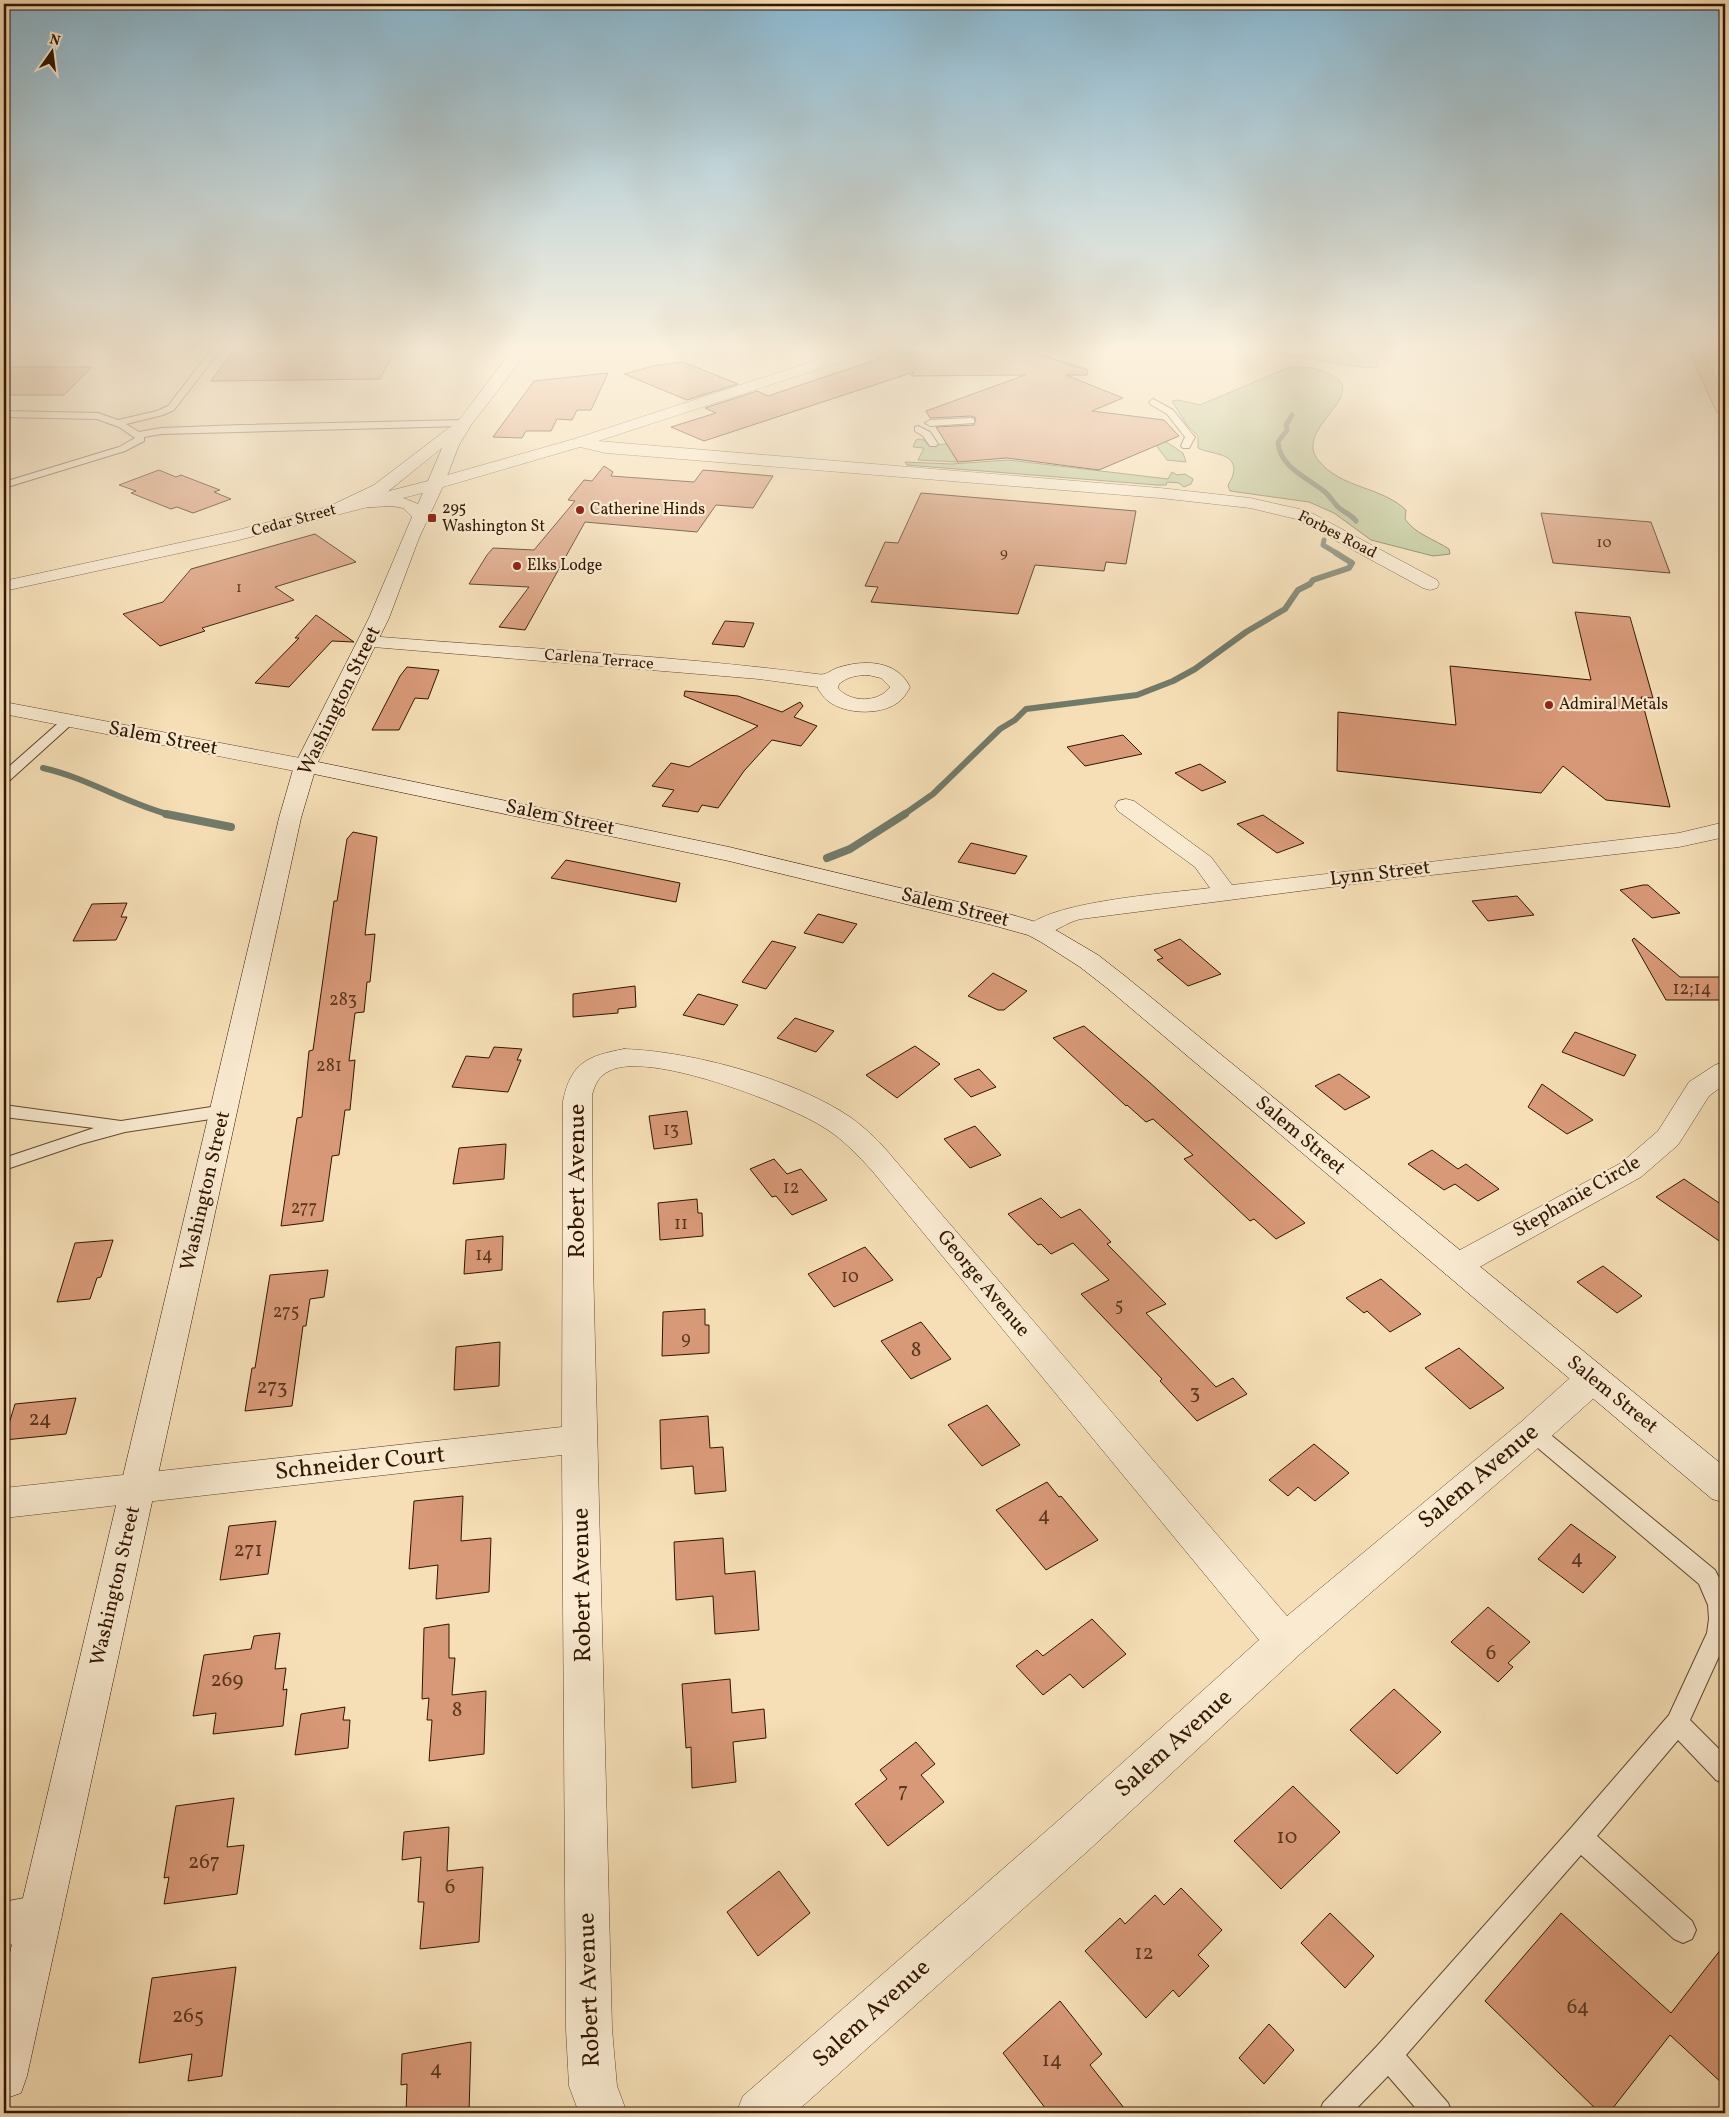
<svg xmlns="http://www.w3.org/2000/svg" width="1729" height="2117" font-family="Vollkorn,serif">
	<rect width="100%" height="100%" fill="#f6dfb6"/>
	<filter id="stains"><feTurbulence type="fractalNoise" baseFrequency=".004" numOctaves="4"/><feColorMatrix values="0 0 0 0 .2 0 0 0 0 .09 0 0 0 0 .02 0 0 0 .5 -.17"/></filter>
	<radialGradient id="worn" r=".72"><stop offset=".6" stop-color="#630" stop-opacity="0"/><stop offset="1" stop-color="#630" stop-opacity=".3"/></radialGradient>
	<path fill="#b6c392" stroke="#746c49" d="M1231 349H1374L1372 354 1378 362 1376 368C1351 367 1329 362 1306 358 1281 354 1256 351 1231 349Z
		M1290 367C1302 366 1316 368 1327 373 1376 392 1292 428 1318 460 1341 489 1381 486 1406 510L1405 519C1415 534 1434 539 1449 549L1450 554 1433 556 1371 540 1334 513 1309 502 1230 491 1228 486C1229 482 1232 479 1233 475 1239 452 1211 455 1198 448V436L1187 425 1172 401 1178 400 1200 405Z
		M919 439 924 440 928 445 947 444 958 462 918 460 924 448 913 447 916 440Z
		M1165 441 1183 453 1186 462 1167 460 1156 445Z
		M1008 460 1168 479 1172 472 1177 475 1185 474 1193 479 1191 484 1184 487 1179 483 1167 482 1166 485H1157L907 465 905 462 952 464Z"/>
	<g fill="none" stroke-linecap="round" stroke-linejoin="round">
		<path stroke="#727a69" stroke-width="5" d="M1292 415 1286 425 1287 430 1278 442C1280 468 1307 477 1325 492 1330 496 1333 502 1338 507 1343 512 1351 514 1356 521
			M1324 540 1323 545 1338 554"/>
		<path stroke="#727a69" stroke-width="6" d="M43 768C88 778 127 804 171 815
			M903 815 933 794 1000 729 1015 720 1026 709 1137 695 1173 681 1195 669 1246 632 1285 609 1298 590 1310 584 1313 580 1349 568 1352 563 1336 553"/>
		<path stroke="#727a69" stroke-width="8" d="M166 814 231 827
			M827 858 850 849 905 814"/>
	</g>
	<path fill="#d89978" stroke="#311600" d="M875 349H1022L1088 370 1087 375H1066L1123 398 1092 411 1164 420 1179 436 1099 470 1007 458 958 462 936 427 974 425 976 418 971 416 930 418 926 411 1025 375 911 376 914 372 704 441 671 427 716 413 705 408 757 391 768 396 881 358 871 354Z
		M394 352 380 379 211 381 231 354Z
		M683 362 738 384 687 400 624 374 657 365Z
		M4 367H92L64 395H4Z
		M608 373 591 410H577L572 420 557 419 551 431H526L522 438 493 437 534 381Z
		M604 466 613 472 611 476 694 482 703 470 773 476 753 508 716 505 697 532 585 522 525 630 499 627 529 587 469 584 487 555 493 548 534 550 575 501 568 500 584 480 592 481Z
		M159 470 176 477 181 475 220 490 214 492 231 499 193 513 177 507 171 509 131 493 136 491 119 485Z
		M921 493 1136 511 1126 564 1106 562 1104 571 1035 565 1018 614 871 602 878 587 865 586 885 542 898 543Z
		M1541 513 1651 522 1670 573 1553 563Z
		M315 534 356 562 275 587 294 600 202 628 205 631 160 646 123 614 163 602 191 569Z
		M1575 612 1630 617 1653 698 1641 697 1670 807 1606 800 1563 766 1541 793 1337 771 1338 712 1456 725 1450 666 1591 680Z
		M316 615 354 642 332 641 289 687 255 683 299 638H295Z
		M725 621 754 623 744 647 712 644Z
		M407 667 439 670 428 699 415 698 399 730H372L400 676Z
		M685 691 738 696 782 712 800 702 803 706 794 717 817 726 801 746 772 740 744 771 718 808 702 805 698 812 662 806 674 790 652 786 671 763 689 767 758 726 684 696Z
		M1123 735 1142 754 1085 766 1067 747Z
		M1200 764 1226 782 1202 791 1175 773Z
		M1263 815 1304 843 1277 853 1237 824Z
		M353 832 377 837 365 935 375 934 370 982H367L364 1012 355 1013 349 1061 355 1060 350 1110H345L339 1155 332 1156 323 1221 281 1226 297 1118 302 1117 309 1051 313 1050 334 901H337L347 839Z
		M971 843 1027 856 1015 874 958 862Z
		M566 860 680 883 676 902 551 878Z
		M1643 885H1648L1680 913 1652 918 1620 890Z
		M1517 896 1534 915 1488 921 1472 901Z
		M127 903 121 917H127L116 940 73 941 92 904Z
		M818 914 857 924 843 943 804 933Z
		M1634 938 1680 977H1725V1000H1666L1632 940Z
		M1180 939 1221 974 1188 986 1157 960 1163 958 1154 950Z
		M772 941 796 947 766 989 742 982Z
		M993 973 1027 991 1004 1010H998L968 996Z
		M635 986 636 1007 618 1009V1013L573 1017V994Z
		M698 994 738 1005 724 1025 683 1015Z
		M795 1018 834 1031 816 1052 777 1038Z
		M1084 1026 1148 1081 1305 1223 1276 1239 1254 1219 1250 1221 1184 1159 1193 1155 1153 1119 1146 1122 1127 1105 1126 1106 1053 1038Z
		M1575 1032 1636 1055 1624 1076 1562 1052Z
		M915 1046 940 1064 897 1098 866 1075Z
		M494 1047 522 1049 517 1060H521L508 1092 452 1087 466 1056 489 1058Z
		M979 1069 996 1087 971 1097 954 1079Z
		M1339 1074 1370 1097 1345 1110 1315 1086Z
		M1542 1084 1593 1120 1567 1134 1528 1107Z
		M687 1111 692 1144 654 1149 649 1116Z
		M975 1126 1001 1155 970 1168 944 1139Z
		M506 1144 504 1179 453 1184 459 1148Z
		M1432 1150 1458 1169 1466 1164 1499 1189 1478 1201 1455 1184 1444 1190 1408 1164Z
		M774 1159 787 1174 801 1169 827 1200 792 1215 776 1196 772 1197 750 1169Z
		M1684 1179 1725 1207V1245L1656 1197Z
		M1041 1198 1061 1218 1080 1209 1111 1242 1107 1244 1166 1304 1146 1313 1216 1387 1233 1378 1247 1394 1197 1421 1160 1381 1162 1379 1081 1294 1109 1280 1073 1243 1051 1254 1041 1244 1038 1245 1008 1214Z
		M697 1199 698 1213H702L703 1236 660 1240 658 1203Z
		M503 1236 502 1270 464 1274 466 1240Z
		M113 1240 101 1277 97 1278 90 1299 57 1302 75 1243Z
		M865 1247 893 1280 834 1307 808 1274Z
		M1603 1266 1642 1296 1617 1313 1577 1282Z
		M328 1270 324 1297 310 1299 306 1326H303L292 1406 245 1411 252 1368H255L270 1275Z
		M1381 1279 1421 1314 1390 1332 1367 1311 1364 1313 1346 1298Z
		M705 1309V1325H709V1353L662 1356 663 1312Z
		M921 1322 951 1359 911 1379 881 1341Z
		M500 1342 499 1386 454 1390 456 1347Z
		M1459 1348 1504 1388 1470 1409 1425 1368Z
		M76 1398 66 1434 4 1440 15 1404Z
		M987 1405 1020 1445 982 1466 948 1425Z
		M708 1416 710 1448 723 1447 726 1491 695 1494 693 1466 661 1469 660 1420Z
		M1314 1444 1349 1473 1315 1501 1298 1487 1288 1496 1269 1480Z
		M1047 1482 1059 1497 1061 1496 1098 1540 1046 1570 996 1510Z
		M463 1496 461 1541 491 1538 489 1592 436 1599 438 1565 409 1569 414 1501Z
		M276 1521 268 1574 220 1580 229 1526Z
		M1571 1524 1616 1557 1583 1593 1538 1559Z
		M723 1538 725 1574 755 1571 759 1630 715 1634 713 1596 676 1600 674 1542Z
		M1488 1607 1530 1642 1508 1663 1513 1667 1498 1682 1451 1642Z
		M1092 1619 1126 1654 1083 1688 1070 1674 1043 1695 1016 1666 1037 1650 1043 1656Z
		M449 1624V1658H455L452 1695 486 1691 484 1754 429 1761 432 1720H427L429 1698 422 1699 424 1628Z
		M280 1633 275 1669 286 1668 283 1690 287 1689 283 1726 213 1734 216 1713 193 1716 204 1655 251 1649 254 1636Z
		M730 1679 732 1713 764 1709 766 1738 733 1742 736 1782 692 1788 691 1747 686 1748 682 1684Z
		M1394 1689 1441 1732 1397 1774 1350 1730Z
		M345 1707 343 1720H350L348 1748 295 1755 301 1714Z
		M916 1742 935 1764 921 1775 944 1802 888 1846 855 1804 887 1779 880 1770Z
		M1293 1786 1340 1832 1281 1889 1234 1841Z
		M234 1798 227 1847 244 1845 237 1894 164 1904 169 1877 164 1878 176 1806Z
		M449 1827 447 1871 483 1867 479 1942 420 1949 424 1902H418L421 1857 402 1860 404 1832Z
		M779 1871 810 1913 758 1956 727 1912Z
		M1181 1888 1222 1930 1198 1955 1209 1966 1179 1997 1173 1990 1146 2018 1085 1951 1120 1918 1125 1924 1155 1895 1164 1905Z
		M1330 1913 1374 1956 1345 1988 1301 1943Z
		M1561 1913 1671 2013 1725 1944V2086L1670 2035 1609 2113H1600L1485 2001Z
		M236 1967 222 2076 188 2081 192 2054 139 2063 152 1978Z
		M1060 2001 1102 2054 1090 2065 1128 2113H1049L1003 2053Z
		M1269 2024 1294 2050 1264 2084 1239 2058Z
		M471 2042 469 2113H406L407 2084 401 2085 402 2054Z"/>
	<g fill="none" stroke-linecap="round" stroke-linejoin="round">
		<defs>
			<path id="service" d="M212 349H221L174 410 163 415 126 424 139 432 161 428 241 425 464 420 469 423 464 426 161 434 144 437V441L125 451 4 488V482L119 447 135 438 119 427 97 419 4 417V411L98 413 118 420 157 411 168 406Z
				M1153 399 1173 410 1193 435 1195 437 1189 448H1183L1181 446 1185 437 1167 414 1150 404 1149 402Z
				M971 418 974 419V423L930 426 925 423 930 420Z
				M918 426 930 432 938 444 936 446H930L923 436 915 431V427Z
				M68 717 72 718 74 721 72 724 9 781 4 782V771L64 718Z
				M4 1105 121 1121 224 1105 230 1107 232 1111 230 1115 224 1117 125 1132 81 1144 4 1170V1158L94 1128 4 1117Z
				M1533 1424 1540 1426 1715 1570 1725 1590V1643L1690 1720 1725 1755V1784L1716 1780 1678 1740 1597 1836 1692 1921 1696 1930 1692 1939 1683 1943 1674 1939 1581 1855 1406 2055 1448 2103 1452 2113H1420L1388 2076 1352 2113H1319L1323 2103 1378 2045 1571 1828 1669 1715 1707 1633 1709 1619 1708 1605 1699 1584 1526 1438 1523 1432 1526 1426Z"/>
			<path id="minor" d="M851 349H873L871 352 598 441 1160 488 1250 498 1308 511 1437 580 1439 584 1437 588 1430 590 1423 588 1296 519 1250 508 1160 498 606 453 580 447 436 489 430 488 428 484 430 480 574 439Z
				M368 636C517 648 668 655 817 674 826 676 829 671 837 668 864 659 897 660 910 687 908 691 905 696 901 700 884 716 846 715 828 701 824 698 821 693 818 689V687L759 679 361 646 358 642 361 638ZM868 675 881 678 890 687C879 703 850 703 838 688L839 684C847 677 857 675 868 675Z
				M1126 799 1134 801 1211 857 1232 885 1679 833 1725 822V837L1679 847 1370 882 1081 919C1062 923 1048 940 1028 935L1024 930C1045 901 1172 893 1210 888L1195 867 1118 811 1115 806 1118 801Z
				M624 1049C691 1051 794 1079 850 1117 867 1129 881 1143 894 1159L1287 1616 1521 1422 1580 1369 1592 1366 1604 1369 1609 1379 1604 1389 1545 1442 1299 1655 1090 1849 795 2113H736L743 2096 1060 1819 1259 1640 874 1173C858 1155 841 1137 820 1125 783 1103 648 1050 609 1071 599 1076 595 1084 592 1095L593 1263 612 2029 617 2086 627 2113H579L569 2086 566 2029 562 1455 4 1518V1488L562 1427 563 1101C571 1062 588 1056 624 1049Z
				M1725 1062V1084L1709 1096 1678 1145 1641 1177 1467 1274 1456 1278 1445 1274 1440 1266 1445 1258 1621 1163 1658 1131 1689 1082 1715 1065Z
				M40 1895 55 1902 62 1917 55 1932 40 1939 4 1946V1902Z"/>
			<path id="tertiary" d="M436 479 442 480 444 484 442 488 235 541 4 591V581L234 531Z
				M4 702 305 759 313 761 316 766 313 771 305 773 4 714Z"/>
			<path id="secondary" d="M513 349H527L506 380 471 425 459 445 444 484 419 538 389 618 318 762 729 847 1009 914 1046 925 1059 932 1098 955 1125 976 1725 1467V1503L1712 1499 1107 988 1080 967 1041 942 1028 935 992 925 729 861 314 774 301 818 27 2076 21 2093 4 2099V1978L279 818 294 766 369 618 412 517 403 508 392 506 354 508 336 515 330 514 327 510 330 506 374 485 450 427 455 425ZM442 448 418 504 401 497 378 496 386 493Z"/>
			<path id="motorway" d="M1688 349H1702L1725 397V416L1720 415 1717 412Z"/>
		</defs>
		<use href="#service" stroke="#62482e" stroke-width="2"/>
		<use href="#minor" stroke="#62482e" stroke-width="1"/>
		<use href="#tertiary" stroke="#62482e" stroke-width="1"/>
		<use href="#secondary" stroke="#311600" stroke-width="1"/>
		<use href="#motorway" stroke="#311600" stroke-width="1"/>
		<use href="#service" fill="#f9ead0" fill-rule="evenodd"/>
		<use href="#minor" fill="#f9ead0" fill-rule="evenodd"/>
		<use href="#tertiary" fill="#f9ead0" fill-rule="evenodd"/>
		<use href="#secondary" fill="#f9ead0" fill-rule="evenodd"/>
		<use href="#motorway" fill="#ebc07b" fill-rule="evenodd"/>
	</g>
	<linearGradient id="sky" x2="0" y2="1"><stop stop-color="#8ab8d1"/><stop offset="0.54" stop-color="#fbf1de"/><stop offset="1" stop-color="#fbf1de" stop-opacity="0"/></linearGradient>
	<rect width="1729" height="646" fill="url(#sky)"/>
	<g fill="#8f2418" stroke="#f9ead0" stroke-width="2">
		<circle cx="580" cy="510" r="5"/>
		<rect x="427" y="513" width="10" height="10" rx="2.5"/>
		<circle cx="517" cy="566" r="5"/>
		<circle cx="1549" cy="705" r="5"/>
	</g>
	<g text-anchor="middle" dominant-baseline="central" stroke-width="4.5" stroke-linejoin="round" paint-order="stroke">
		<g font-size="15" fill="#5b371e">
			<text x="1604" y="543">10</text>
			<text x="1004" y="553">9</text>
			<text x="239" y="588">1</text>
		</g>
		<g font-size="16" fill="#311600" stroke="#f9ead0" text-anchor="start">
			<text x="442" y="509">295<tspan x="442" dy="18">Washington St</tspan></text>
			<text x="590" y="510">Catherine Hinds</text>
			<text x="527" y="566">Elks Lodge</text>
			<text x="1559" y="705">Admiral Metals</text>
		</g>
		<g font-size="16" fill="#311600" stroke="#f9ead0">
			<text transform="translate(294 521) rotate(-15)">Cedar Street</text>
			<text transform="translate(1337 535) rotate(27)">Forbes Road</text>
			<text transform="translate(599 660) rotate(5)">Carlena Terrace</text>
		</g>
		<g font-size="18" fill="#5b371e">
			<text x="1692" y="989">12;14</text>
			<text x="343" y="1000">283</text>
			<text x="329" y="1066">281</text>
			<text x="671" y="1130">13</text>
			<text x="791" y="1188">12</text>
			<text x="304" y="1208">277</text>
			<text x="681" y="1224">11</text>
			<text x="484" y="1255">14</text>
			<text x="850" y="1277">10</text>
			<text x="1119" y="1306">5</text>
			<text x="286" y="1312">275</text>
			<text x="686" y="1339">9</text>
		</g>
		<g font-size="20" fill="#311600" stroke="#f9ead0">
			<text transform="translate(340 701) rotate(-64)">Washington Street</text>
			<text transform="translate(163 739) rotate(11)">Salem Street</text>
			<text transform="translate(560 818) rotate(12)">Salem Street</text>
			<text transform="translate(1380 874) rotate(-7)">Lynn Street</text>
			<text transform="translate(955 908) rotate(14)">Salem Street</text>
			<text transform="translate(1300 1136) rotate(40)">Salem Street</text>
			<text transform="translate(206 1191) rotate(-77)">Washington Street</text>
			<text transform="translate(1577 1197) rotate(-30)">Stephanie Circle</text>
			<text transform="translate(983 1284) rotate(50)">George Avenue</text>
			<text transform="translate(1612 1395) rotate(39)">Salem Street</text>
			<text transform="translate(116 1586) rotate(-77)">Washington Street</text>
		</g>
		<g font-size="21" fill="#5b371e">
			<text x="916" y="1350">8</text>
			<text x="272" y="1387">273</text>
			<text x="1195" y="1392">3</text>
			<text x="40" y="1419">24</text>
			<text x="1044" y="1515">4</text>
			<text x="248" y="1550">271</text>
			<text x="1577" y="1558">4</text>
			<text x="1491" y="1653">6</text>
			<text x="227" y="1680">269</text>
			<text x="457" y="1710">8</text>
			<text x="903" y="1791">7</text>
			<text x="1287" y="1837">10</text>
			<text x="204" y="1862">267</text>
			<text x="450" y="1887">6</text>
			<text x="1144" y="1953">12</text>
			<text x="1578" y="2007">64</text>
			<text x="188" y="2016">265</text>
			<text x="1052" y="2060">14</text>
			<text x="436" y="2069">4</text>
		</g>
		<g font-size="24" fill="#311600" stroke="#f9ead0">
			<text transform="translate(578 1181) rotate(-90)">Robert Avenue</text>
			<text transform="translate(360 1464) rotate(-6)">Schneider Court</text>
			<text transform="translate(1479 1477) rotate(-40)">Salem Avenue</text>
			<text transform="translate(583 1585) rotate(-91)">Robert Avenue</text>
			<text transform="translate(1174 1744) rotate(-42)">Salem Avenue</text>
			<text transform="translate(590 1990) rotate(-92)">Robert Avenue</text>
			<text transform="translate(872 2014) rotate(-42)">Salem Avenue</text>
		</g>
	</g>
	<rect width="1729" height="2117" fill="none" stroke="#f6dfb6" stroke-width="20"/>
	<rect x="5" y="5" width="1719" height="2107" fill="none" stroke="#311600" stroke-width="2.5"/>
	<rect x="10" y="10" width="1709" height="2097" fill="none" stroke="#311600"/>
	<g transform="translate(52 52) rotate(14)" stroke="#f9ead0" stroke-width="4" paint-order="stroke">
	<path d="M0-4L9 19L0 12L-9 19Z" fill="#311600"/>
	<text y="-8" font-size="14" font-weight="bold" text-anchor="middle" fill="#311600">N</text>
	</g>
	<rect width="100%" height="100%" filter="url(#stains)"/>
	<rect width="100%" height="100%" fill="url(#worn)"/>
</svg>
